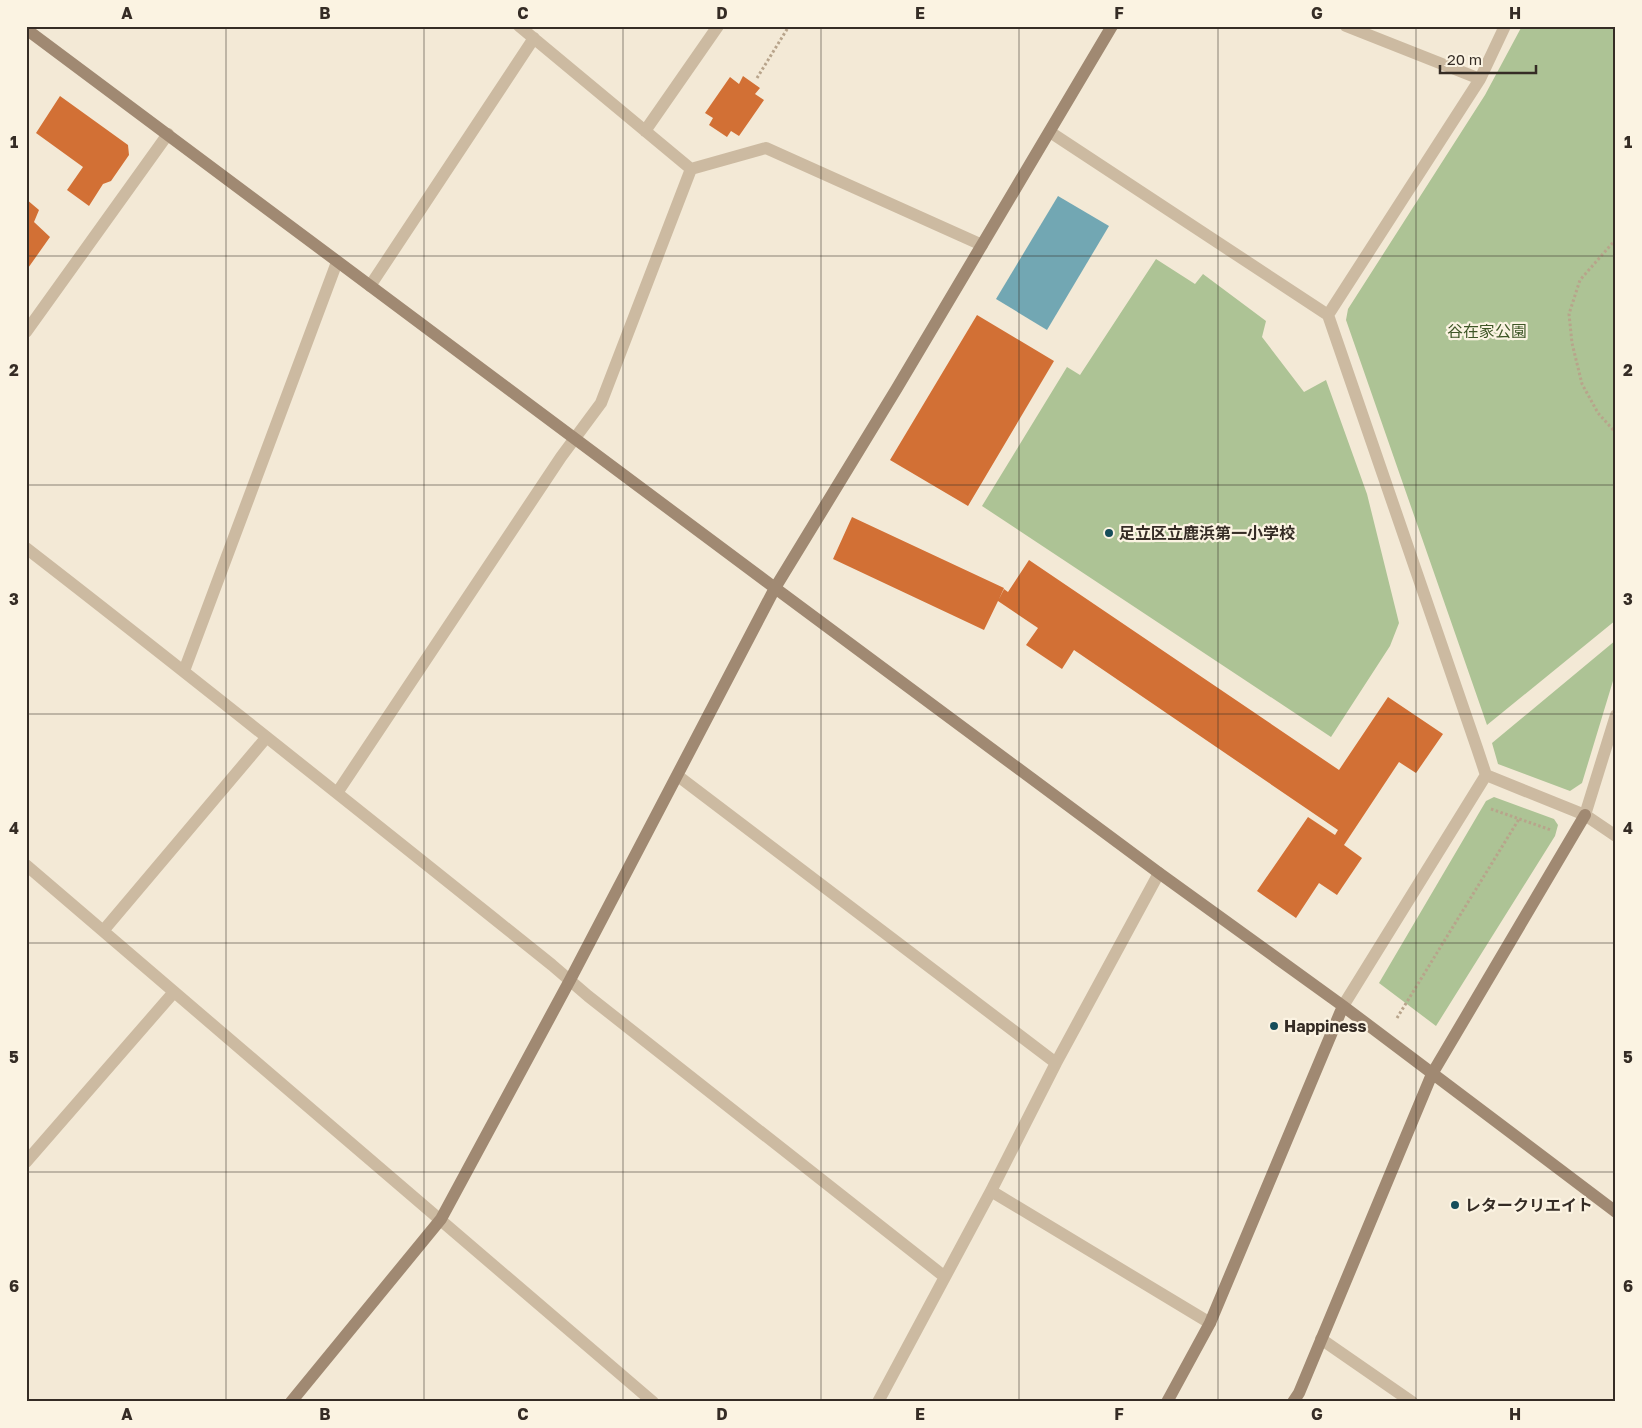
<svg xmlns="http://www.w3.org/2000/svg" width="1642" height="1428" font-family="'Golos Text','Noto Sans JP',sans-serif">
	<rect width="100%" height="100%" fill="#f3e9d6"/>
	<path fill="#adc395" d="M1522 26H1616V620L1487 725 1346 320 1348 309 1485 95Z
		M1156 259 1195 284 1203 274 1266 321 1262 337 1304 392 1326 380 1367 494 1399 623 1390 646 1331 737 982 506 1067 367 1080 375Z
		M1616 640V671L1582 783 1570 791 1498 764 1492 743Z
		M1494 797 1554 819 1558 825 1555 836 1436 1026 1379 983 1486 801Z"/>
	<path fill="#72a7b3" d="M1058 196 1109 226 1047 330 996 299Z"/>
	<path fill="#d27035" d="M743 76 760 88 755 94 764 100 739 136 731 131 727 137 709 125 713 118 705 113 730 77 739 84Z
		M60 96 128 145 129 155 111 181 103 184 89 206 67 190 83 167 36 133Z
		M26 199 39 210 34 222 50 237 26 271Z
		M977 315 1054 361 968 506 890 460Z
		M852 517 1004 588 999 599 1004 589 1008 592 1029 560 1339 770 1388 697 1443 734 1416 773 1399 762 1344 845 1362 858 1337 895 1319 883 1296 918 1257 891 1308 817 1335 835 1338 830 1074 650 1062 669 1026 645 1038 628 998 601 984 630 833 559Z"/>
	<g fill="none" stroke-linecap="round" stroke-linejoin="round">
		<path stroke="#b8a48b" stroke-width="3" stroke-dasharray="2.5 2.5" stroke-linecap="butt" d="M757 78 789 26
			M1616 239 1580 280 1569 314 1572 343 1582 384 1598 413 1616 433
			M1491 809 1551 830
			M1397 1018 1519 819"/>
		<path stroke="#ccbaa1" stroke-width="12" d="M1321 1339 1412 1402"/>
		<path stroke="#ccbaa1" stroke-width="12" d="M519 26 691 169 766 148 982 245
			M1346 26 1480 79
			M645 131 718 26
			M1050 132 1328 315 1477 748 1486 775 1343 1006
			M370 286 534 38
			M1328 315 1480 79 1505 26
			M26 332 168 134
			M26 548C203 685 377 825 552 965L588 996 945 1277
			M184 671 337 262
			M1486 775 1585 815 1616 836
			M678 776 1056 1063
			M337 793 561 457 601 403 691 169
			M1585 815 1616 715
			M26 865 653 1402
			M103 931 266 738
			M26 1162 174 992
			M991 1191 1210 1323
			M878 1402 991 1191 1056 1063 1159 873"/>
		<path stroke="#a08972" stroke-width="12" d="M26 29 775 588 1159 873 1343 1006 1616 1212
			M291 1402 441 1219 570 980 775 588 897 388 1112 26
			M1167 1402 1210 1323 1343 1006
			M1293 1402 1299 1393 1432 1074 1585 815"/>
	</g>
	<path fill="none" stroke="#352c25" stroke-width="1" stroke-opacity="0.55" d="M226 26V1402M424 26V1402M623 26V1402M821 26V1402M1019 26V1402M1218 26V1402M1416 26V1402M26 256H1616M26 485H1616M26 714H1616M26 943H1616M26 1172H1616"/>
	<g fill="#164d5a" stroke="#fbf3e2" stroke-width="2">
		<circle cx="1109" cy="533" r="5"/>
		<circle cx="1274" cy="1026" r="5"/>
		<circle cx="1455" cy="1205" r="5"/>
	</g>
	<g text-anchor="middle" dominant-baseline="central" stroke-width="4.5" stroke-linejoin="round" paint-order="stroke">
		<g font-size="16" fill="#3e5626" stroke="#fbf3e2">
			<text x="1487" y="331">谷在家公園</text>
		</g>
		<g font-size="16" font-weight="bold" fill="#352c25" stroke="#fbf3e2" text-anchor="start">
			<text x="1119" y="533">足立区立鹿浜第一小学校</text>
			<text x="1284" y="1026">Happiness</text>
			<text x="1465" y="1205">レタークリエイト</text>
		</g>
	</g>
	<rect width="1642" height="1428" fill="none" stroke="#fbf3e2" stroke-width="55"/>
	<path d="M1440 65v8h96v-8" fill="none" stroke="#352c25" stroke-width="2.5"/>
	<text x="1447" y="65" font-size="15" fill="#352c25" stroke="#fbf3e2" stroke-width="4" paint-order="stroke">20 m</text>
	<rect x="28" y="28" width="1586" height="1372" fill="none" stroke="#352c25" stroke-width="2"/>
	<g font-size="16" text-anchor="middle" font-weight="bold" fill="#352c25">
		<text x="127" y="19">A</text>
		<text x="325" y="19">B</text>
		<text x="523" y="19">C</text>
		<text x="722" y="19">D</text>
		<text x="920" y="19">E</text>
		<text x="1119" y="19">F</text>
		<text x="1317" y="19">G</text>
		<text x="1515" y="19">H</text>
		<text x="14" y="148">1</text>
		<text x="1628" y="148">1</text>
		<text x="14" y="376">2</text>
		<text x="1628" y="376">2</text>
		<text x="14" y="605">3</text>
		<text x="1628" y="605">3</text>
		<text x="14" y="834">4</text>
		<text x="1628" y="834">4</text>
		<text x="14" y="1063">5</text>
		<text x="1628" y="1063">5</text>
		<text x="14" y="1292">6</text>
		<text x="1628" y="1292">6</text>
		<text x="127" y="1420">A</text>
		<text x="325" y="1420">B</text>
		<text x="523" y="1420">C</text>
		<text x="722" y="1420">D</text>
		<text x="920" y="1420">E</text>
		<text x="1119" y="1420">F</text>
		<text x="1317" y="1420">G</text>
		<text x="1515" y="1420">H</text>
	</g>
</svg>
